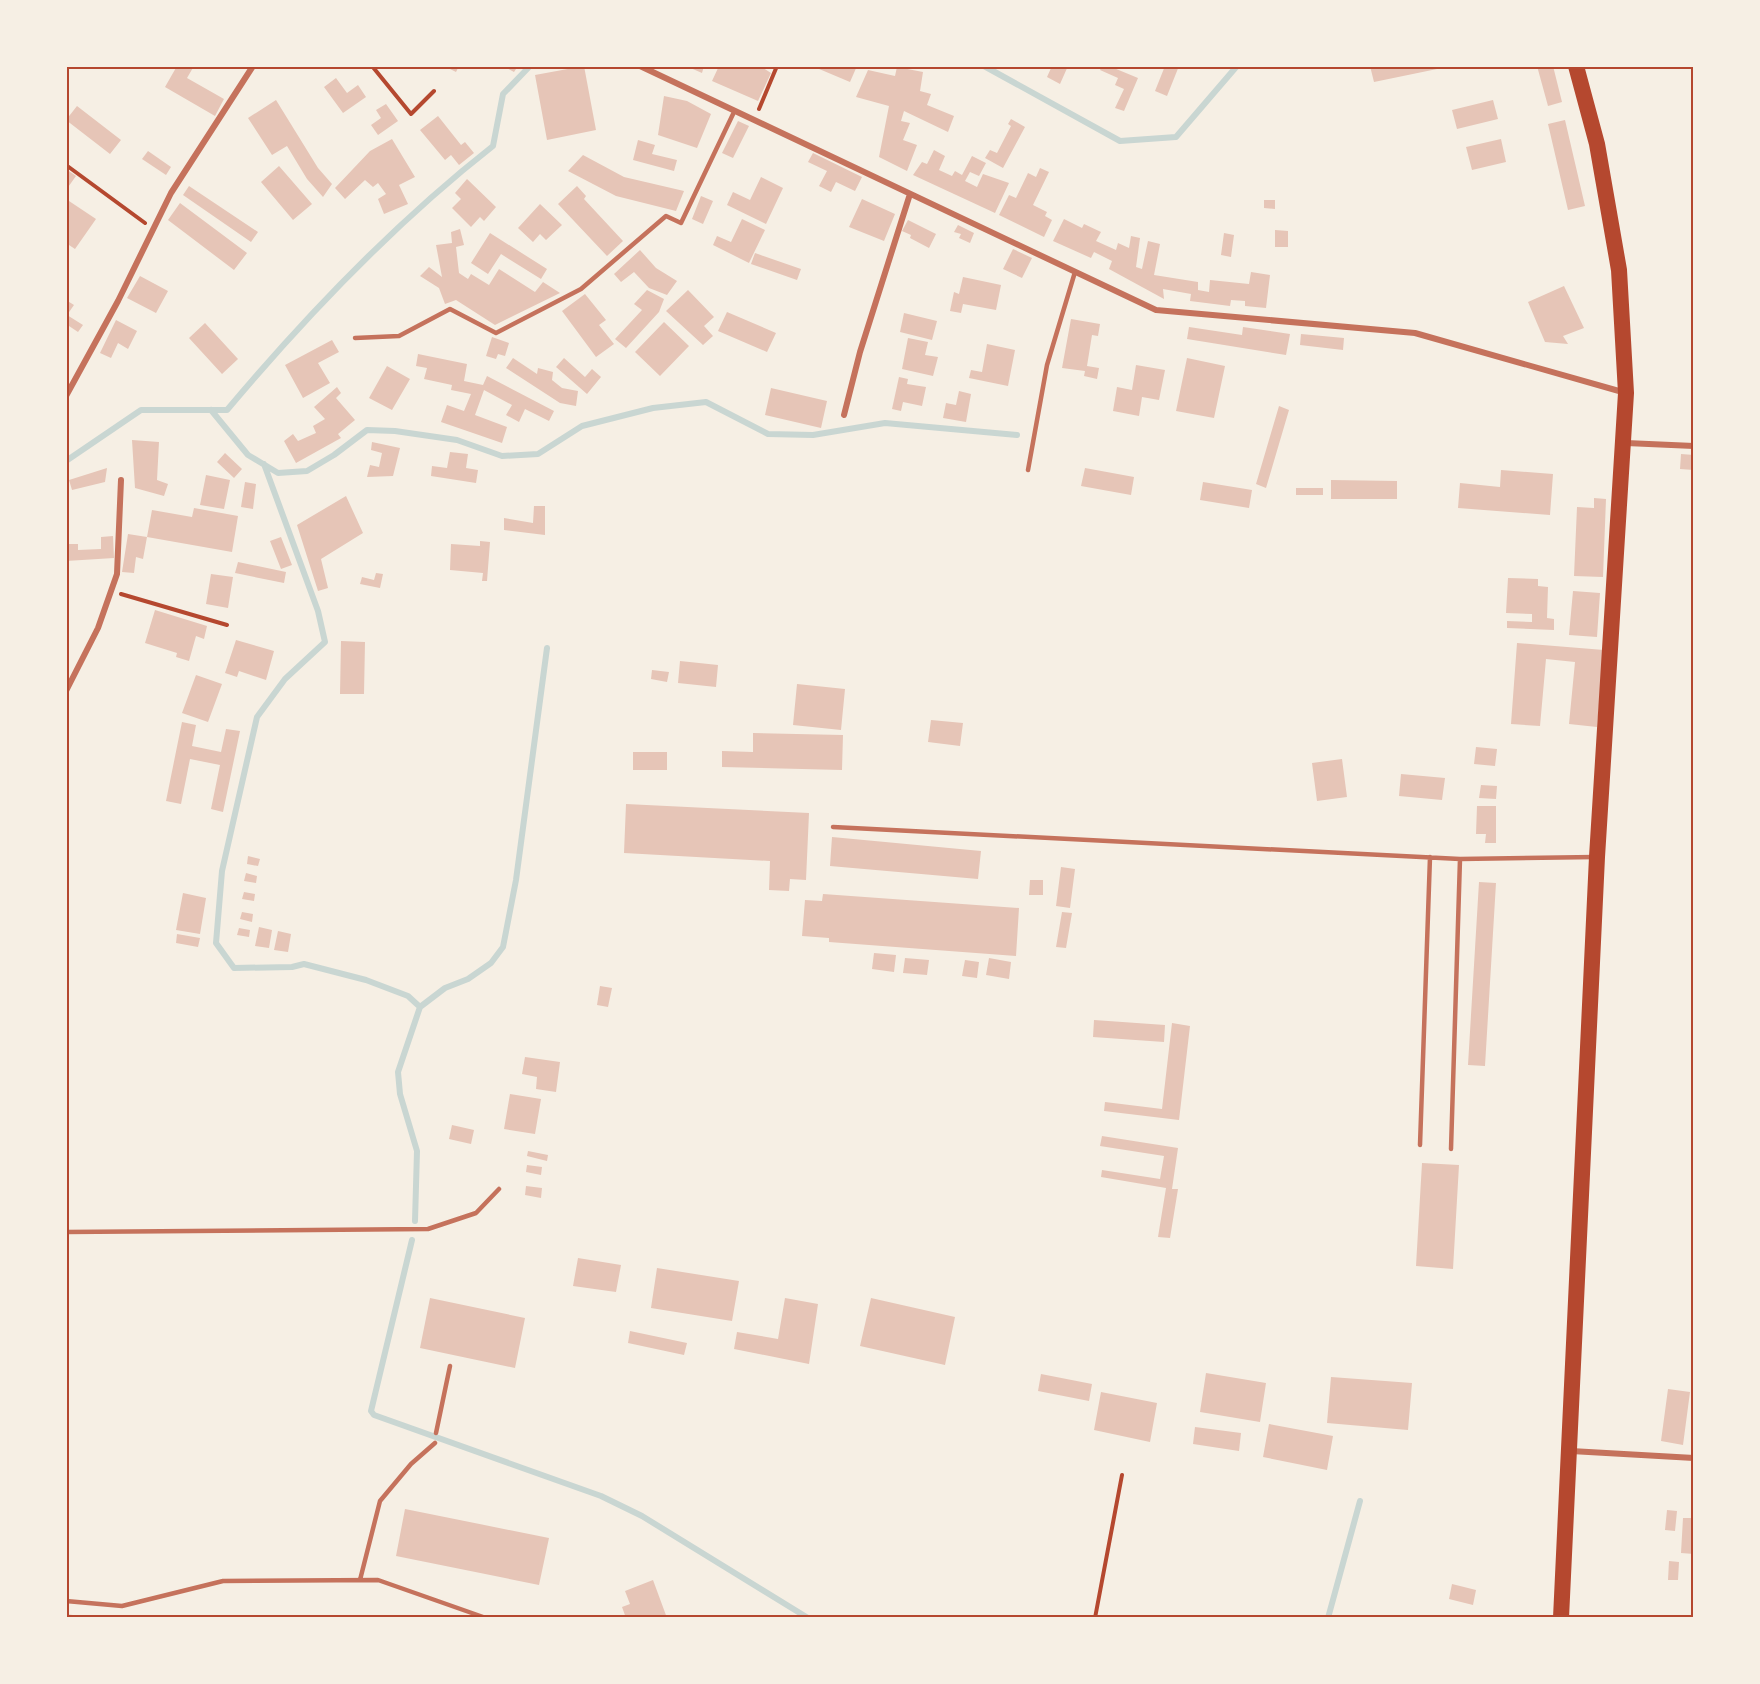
<svg xmlns="http://www.w3.org/2000/svg" width="1760" height="1684" font-family="Signika,sans-serif">
	<rect width="100%" height="100%" fill="#f6efe4"/>
	<g fill="none" stroke-linecap="round" stroke-linejoin="round">
		<path stroke="#c9d6d2" stroke-width="6" d="M984 66 1120 141 1176 137 1237 66
			M211 410 248 455 278 473 307 471 334 455 367 430 395 431 457 440 502 456 538 454 582 426 653 408 706 402 768 434 813 435 885 423 1017 435
			M66 461 141 410H227C306 316 396 222 493 146L503 94 530 66
			M264 464 318 611 325 642 285 679 257 717 222 871 216 943 234 968 292 967 304 964 366 980 408 996 420 1007 398 1072 400 1094 417 1151 415 1221
			M420 1007 445 988 468 979 491 963 503 947 516 880 547 648
			M412 1240 371 1411 374 1415 601 1496 642 1516 808 1618
			M1328 1618 1360 1501"/>
	</g>
	<path fill="#e6c5b7" d="M177 66H194L187 78 224 99 215 116 165 87Z
		M444 66H459L456 72Z
		M503 66H518L514 72Z
		M584 66 596 130 547 140 535 75Z
		M686 66H704L702 73Z
		M719 66H760L771 73 758 101 712 81Z
		M812 66H857L850 82Z
		M1052 66H1068L1060 84 1047 77Z
		M1102 66H1109L1138 78 1124 111 1115 108 1124 89 1115 85 1118 78 1100 70Z
		M1165 66H1179L1167 96 1155 91Z
		M1370 66H1436L1437 69 1374 82Z
		M1537 66H1553L1562 102 1548 106Z
		M897 67 923 72 920 91 931 94 927 105 954 116 948 132 904 111 901 121 910 123 903 140 917 145 907 171 879 157 889 106 856 97 868 70 895 76Z
		M336 78 347 93 358 85 366 97 343 113 324 87Z
		M664 96 687 101 711 114 697 148 658 135Z
		M276 100 318 168 332 184 323 197 307 179 287 146 272 155 248 118Z
		M1493 100 1498 119 1457 129 1452 110Z
		M386 104 398 121 378 135 371 125 381 118 376 110Z
		M77 106 121 140 110 154 66 120Z
		M438 116 461 145 465 142 474 153 459 165 451 155 445 160 420 130Z
		M1011 119 1025 127 1003 168 985 158 990 150 997 153 1011 126 1008 124Z
		M1565 120 1585 206 1568 210 1548 124Z
		M738 121 749 126 733 158 722 153Z
		M392 139 415 177 399 185 408 204 384 214 378 199 386 194 378 183 373 187 365 180 345 199 335 188 370 151Z
		M1501 139 1506 162 1472 170 1466 147Z
		M638 140 655 145 652 154 677 160 674 171 633 160Z
		M934 150 945 156 939 170 952 176 955 171 962 175 972 156 986 163 979 176 970 172 965 181 977 187 983 174 1009 183 995 213 913 175 922 162 927 164Z
		M148 151 171 167 166 175 142 159Z
		M813 153 862 177 855 191 836 182 831 192 819 186 827 171 808 162Z
		M583 155 624 177 684 191 676 211 616 196 568 171Z
		M279 166 312 204 293 220 261 182Z
		M1040 168 1049 172 1033 205 1047 212 1045 216 1052 220 1044 237 999 215 1009 195 1016 198 1028 173 1036 177Z
		M66 169 76 176 66 190Z
		M761 177 783 188 766 224 727 205 733 192 750 200Z
		M467 179 496 207 484 221 480 217 471 227 452 208 461 199 455 193Z
		M189 186 258 232 251 242 183 195Z
		M577 186 586 196 584 199 623 241 607 256 558 204Z
		M701 196 713 201 703 224 692 219Z
		M66 199 96 219 75 249 66 243Z
		M862 199 895 214 884 241 849 227Z
		M1264 200H1275V209L1264 208Z
		M180 203 247 253 234 270 168 220Z
		M540 204 562 225 546 240 540 234 533 242 518 228Z
		M742 219 765 230 749 263 713 245 717 236 731 242Z
		M1064 219 1082 228 1084 224 1101 232 1096 241 1116 250 1118 243 1129 248 1131 236 1140 238 1136 267 1142 269 1148 241 1160 244 1154 275 1198 282V290L1209 292 1210 280 1249 284 1251 272 1270 275 1266 308 1245 306V301L1231 300 1230 306 1190 301 1191 294 1163 289 1164 299 1109 269 1112 261 1094 252 1091 258 1053 241Z
		M908 220 936 234 929 248 910 238 911 235 902 231Z
		M958 225 974 233 970 243 959 238 961 234 954 232Z
		M460 229 464 245 456 247 459 273 468 279 471 274 489 285 499 269 535 292 543 282 560 293 495 325 456 300 445 304 439 288 420 276 429 267 442 277 436 245 452 243 451 232Z
		M1275 230 1288 231V247H1275Z
		M490 233 547 269 541 279 501 254 488 274 471 263Z
		M1224 233 1234 235 1231 257 1221 255Z
		M1013 249 1032 258 1022 278 1003 269Z
		M640 250 656 268 677 281 667 295 649 288 634 272 621 282 614 274Z
		M755 253 801 269 797 280 751 264Z
		M140 276 168 291 156 313 127 298Z
		M963 277 1001 285 996 310 963 304 961 313 950 311 954 292 959 294Z
		M1564 286 1584 328 1563 336 1568 344 1545 342 1528 302Z
		M647 290 664 299 659 312 626 348 615 339 642 310 634 304Z
		M688 290 714 317 704 326 713 336 703 345 666 311Z
		M585 294 606 320 599 325 614 344 596 357 562 311Z
		M66 300 74 305 67 315 83 325 78 332 66 324Z
		M727 312 776 333 767 352 718 331Z
		M904 313 937 321 932 340 900 332Z
		M1071 319 1100 324 1098 336 1092 335 1087 366 1099 368 1097 379 1084 376 1085 371 1062 368Z
		M116 320 137 331 128 349 118 343 111 358 100 353Z
		M664 322 689 346 660 376 635 352Z
		M205 323 238 359 222 374 189 338Z
		M1189 327 1242 335 1243 327 1290 334 1286 355 1187 339Z
		M1301 334 1344 338 1343 350 1300 345Z
		M492 337 509 343 505 356 498 354 496 359 486 356Z
		M908 338 928 342 925 355 938 357 933 376 902 369Z
		M332 340 339 352 318 363 330 383 303 398 285 365Z
		M987 344 1015 350 1008 386 969 378 971 370 982 372Z
		M418 354 467 364 464 381 483 385 487 376 554 411 549 421 525 409 519 422 506 415 512 405 484 390 475 415 507 427 502 443 441 422 447 405 464 411 471 394 451 390 452 385 424 379 427 368 416 366Z
		M513 358 537 374 538 368 553 372 552 380 562 388 578 391 576 406 560 403 506 368Z
		M564 358 585 377 592 369 601 377 587 394 556 367Z
		M1187 358 1225 366 1214 418 1176 411Z
		M1136 365 1165 370 1159 400 1142 397 1139 416 1113 411 1117 387 1132 390Z
		M387 366 410 379 392 410 369 398Z
		M899 377 908 379 907 384 926 387 922 406 903 402 901 411 892 409Z
		M337 387 341 393 336 398 355 420 338 434 341 438 296 463 284 441 293 434 298 441 316 433 313 426 325 419 314 407Z
		M771 388 827 401 821 428 765 415Z
		M959 391 971 394 966 422 943 418 946 403 956 405Z
		M1279 406 1289 410 1266 488 1256 484Z
		M132 440 159 442 157 480 168 484 164 496 135 488Z
		M372 442 400 448 393 476 367 477 370 465 379 467 382 453 371 450Z
		M450 452 468 454 466 468 478 470 476 483 431 476 432 466 447 468Z
		M225 453 242 469 234 478 217 462Z
		M1681 454 1694 455V470L1680 469Z
		M107 468 105 482 72 490 69 480Z
		M1085 468 1134 477 1131 495 1081 486Z
		M1501 470 1553 474 1550 515 1458 508 1460 483 1500 487Z
		M206 475 230 480 224 509 200 505Z
		M1331 480 1397 481V499H1331Z
		M245 482 256 484 253 509 241 507Z
		M1203 482 1252 490 1249 508 1200 500Z
		M1296 488H1323V495H1296Z
		M346 496 363 533 321 559 328 588 318 591 297 525Z
		M1594 498 1606 499 1603 577 1574 576 1577 507 1594 508Z
		M534 506H545V535L504 530V518L533 523Z
		M194 508 238 516 232 552 147 537 152 510 192 517Z
		M128 534 147 537 143 559 136 557 134 573 122 572Z
		M113 536 114 558 66 561V544H78V550L101 549V537Z
		M281 537 292 565 281 569 270 541Z
		M480 541 490 542 487 581H482L483 573 450 570 451 544 480 546Z
		M238 562 286 572 284 583 235 573Z
		M376 573 383 574 380 588 360 584 362 577 374 580Z
		M211 574 233 577 228 608 206 604Z
		M1508 578 1538 579V586L1548 587 1547 618 1554 619V630L1507 628V621L1532 622V614L1506 613Z
		M1573 591 1600 593 1597 637 1569 635Z
		M155 610 207 626 204 639 196 636 189 661 176 657 177 653 145 643Z
		M236 640 274 651 266 680 239 671 237 677 225 673Z
		M341 641 365 642 364 694H340Z
		M1517 643 1604 650 1597 727 1569 724 1575 662 1546 659 1540 726 1511 724Z
		M680 661 718 665 716 687 678 683Z
		M652 670 669 672 667 682 651 679Z
		M196 675 222 684 208 722 182 713Z
		M797 684 845 689 841 730 793 725Z
		M931 720 963 723 960 746 928 742Z
		M182 722 196 725 192 746 221 752 226 729 240 731 223 812 211 809 220 765 190 759 181 804 166 801Z
		M753 733 843 735 842 770 722 767V751L753 752Z
		M1476 747 1497 749 1495 766 1474 764Z
		M633 752H667V770H633Z
		M1342 759 1347 797 1317 801 1312 763Z
		M1401 774 1445 778 1442 800 1399 796Z
		M1481 785 1497 786 1496 799 1479 798Z
		M626 804 809 813 806 880 790 879 789 891 769 890 770 861 624 853Z
		M1477 806H1496V843H1485L1486 834H1476Z
		M832 837 981 851 978 879 830 866Z
		M248 856 260 859 258 866 247 864Z
		M1061 867 1075 869 1070 908 1056 906Z
		M246 873 257 876 256 883 244 881Z
		M1030 880H1043V895H1029Z
		M1479 882 1496 883 1485 1066 1468 1065Z
		M244 892 255 894 254 901 242 899Z
		M183 893 206 898 200 934 176 930Z
		M823 894 1019 908 1016 956 829 942V938L802 936 805 900 822 901Z
		M242 912 253 914 252 922 240 919Z
		M1062 912 1072 913 1066 948 1056 947Z
		M259 927 272 930 269 948 255 946Z
		M239 928 250 930 249 937 237 935Z
		M278 931 291 934 288 952 274 950Z
		M177 934 200 938 198 947 176 943Z
		M874 953 896 955 894 972 872 969Z
		M905 958 929 960 927 975 903 973Z
		M989 958 1011 962 1009 979 986 975Z
		M965 960 979 962 977 978 962 976Z
		M600 986 612 988 608 1007 597 1005Z
		M1094 1020 1165 1025 1164 1042 1093 1037Z
		M1172 1023 1190 1026 1179 1120 1104 1111 1105 1102 1162 1109Z
		M525 1057 560 1062 556 1092 536 1089 537 1077 522 1074Z
		M510 1094 541 1099 535 1134 504 1129Z
		M452 1125 474 1130 471 1144 449 1139Z
		M1102 1136 1178 1148 1172 1189H1178L1170 1238 1158 1237 1166 1188 1101 1177 1102 1170 1160 1179 1164 1156 1100 1146Z
		M528 1151 548 1155 547 1161 527 1156Z
		M1422 1163 1459 1165 1453 1269 1416 1266Z
		M527 1165 542 1167 541 1175 526 1172Z
		M526 1186 542 1188 541 1198 525 1195Z
		M578 1258 621 1265 616 1292 573 1286Z
		M657 1268 739 1281 732 1321 651 1308Z
		M430 1298 525 1318 515 1368 420 1348Z
		M785 1298 818 1304 809 1364 734 1349 737 1332 778 1339Z
		M871 1298 955 1317 945 1365 860 1346Z
		M630 1331 687 1343 684 1355 628 1343Z
		M1206 1373 1266 1383 1260 1422 1200 1412Z
		M1041 1374 1092 1384 1089 1401 1038 1391Z
		M1331 1377 1412 1383 1408 1430 1327 1423Z
		M1668 1389 1690 1392 1683 1445 1661 1441Z
		M1101 1392 1157 1403 1150 1442 1094 1430Z
		M1269 1424 1333 1436 1327 1470 1263 1457Z
		M1195 1427 1241 1433 1239 1451 1193 1444Z
		M405 1509 549 1538 539 1585 396 1556Z
		M1667 1510 1677 1511 1675 1531 1665 1530Z
		M1683 1518H1694V1554L1681 1553Z
		M1669 1561 1679 1562 1678 1580H1668Z
		M653 1580 667 1618H626L622 1607 630 1604 625 1591Z
		M1452 1584 1476 1590 1473 1605 1449 1599Z
		M66 1614 80 1616V1618H66Z"/>
	<g fill="none" stroke-linecap="round" stroke-linejoin="round">
		<path stroke="#b5482f" stroke-width="4" d="M372 66 411 114 434 91
			M66 67 68 66
			M759 109 777 66
			M66 165 145 223
			M121 594 227 625
			M1095 1618 1122 1475"/>
		<path stroke="#c5725c" stroke-width="4.5" d="M355 338 399 336 450 309 496 333 581 289 666 216 681 223 734 112
			M1028 470 1047 365 1075 272
			M833 827 1460 859 1595 857
			M1420 1145 1430 857
			M1451 1149 1460 859
			M66 1232 428 1229 476 1213 499 1189
			M436 1433 450 1366
			M360 1580 380 1501 411 1464 435 1443
			M66 1601 122 1606 223 1581 378 1580 486 1618"/>
		<path stroke="#c5725c" stroke-width="6" d="M640 66 1156 310 1415 333 1626 393
			M66 396 118 301 171 193 253 66
			M844 415 860 352 910 194
			M1626 443 1694 446
			M66 691 98 628 117 574 121 480
			M1571 1451 1694 1458"/>
		<path stroke="#b5482f" stroke-width="16" d="M1561 1618 1597 857 1626 393 1619 270 1597 144 1576 66"/>
	</g>
	<rect width="1760" height="1684" fill="none" stroke="#f6efe4" stroke-width="135"/>
	<rect x="68" y="68" width="1624" height="1548" fill="none" stroke="#b5482f" stroke-width="2"/>
</svg>
